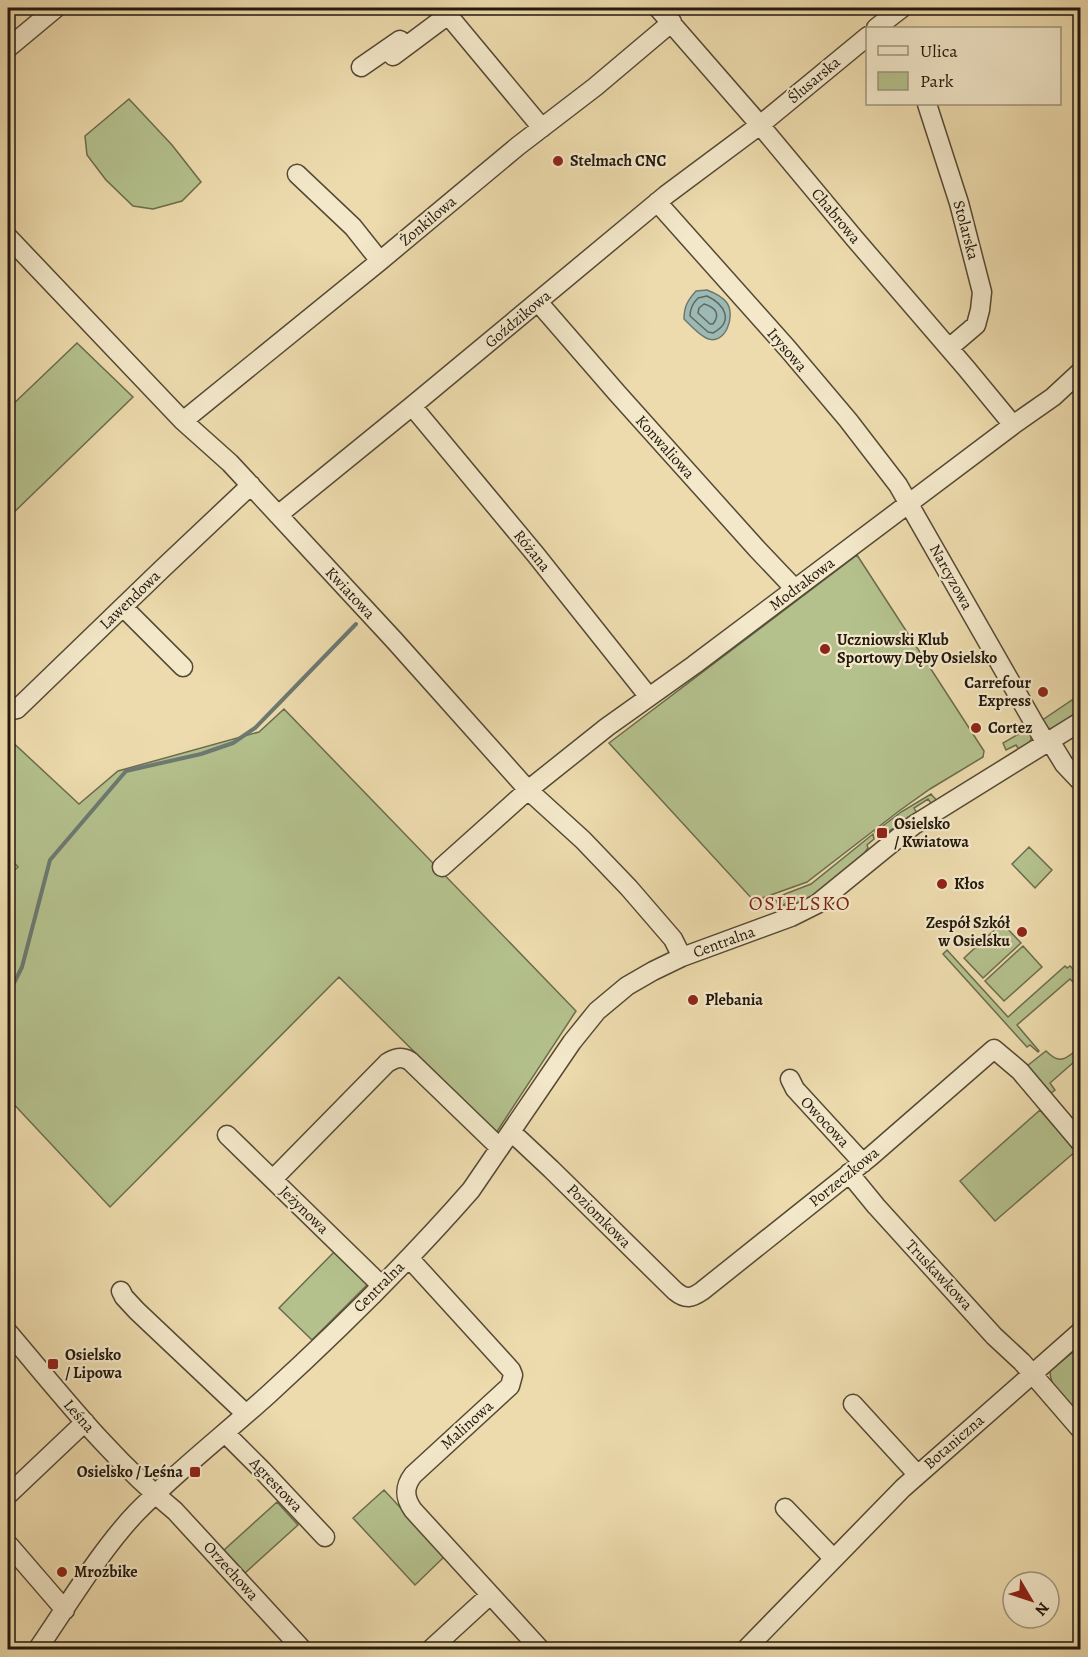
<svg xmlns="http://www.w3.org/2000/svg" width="1088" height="1657" font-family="Alegreya,serif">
	<rect width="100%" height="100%" fill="#eddbad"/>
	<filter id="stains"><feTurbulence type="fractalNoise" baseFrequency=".00333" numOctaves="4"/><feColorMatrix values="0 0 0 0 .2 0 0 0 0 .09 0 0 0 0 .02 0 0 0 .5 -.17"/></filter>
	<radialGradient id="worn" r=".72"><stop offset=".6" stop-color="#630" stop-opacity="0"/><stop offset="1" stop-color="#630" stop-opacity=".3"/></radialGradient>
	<path fill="#b4c18d" stroke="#6b6c4d" stroke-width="1.5" d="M129 99 172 145 201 182 182 201 153 209 133 206 106 180 87 155 85 136Z
		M77 343 133 397 8 518V409Z
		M857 555 984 751 983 757 930 789 899 811 807 882 754 901 609 743Z
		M1079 697 1080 715C1065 724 1055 736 1038 723L1075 698Z
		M284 709 576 1011 496 1133 339 977 110 1207 8 1098V876L18 867 8 856V738L79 804 118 771 259 732Z
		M1031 727 1033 734 1028 746 1021 753 1016 745 1006 750 1003 743Z
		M931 794 939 803 933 806 928 799 914 808 918 815 916 816 889 831 886 827 880 832 881 834H878L875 832 901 812Z
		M873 834 874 839 867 845 868 848 856 865 818 896 789 910 785 904 779 907 776 900 777 897 811 884Z
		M1029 847 1052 870 1035 888 1012 864Z
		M1002 923 1021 943 983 978 964 958Z
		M1023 946 1042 967 1004 1001 985 981Z
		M947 950 1008 1017 1065 966 1067 968 1070 966 1078 974 1079 985 1078 987 1070 979 1017 1025 1039 1051 1038 1052 1030 1045 1027 1047 943 954Z
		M1046 1051C1057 1062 1063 1062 1075 1051L1080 1057V1068L1074 1062 1050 1083 1055 1090 1051 1093 1027 1066Z
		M1040 1110 1076 1151 995 1221 960 1181Z
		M337 1249 366 1278 367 1285 312 1340 279 1308Z
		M1080 1346V1418C1068 1404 1050 1390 1050 1371Z
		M384 1490 445 1556 415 1585 353 1518Z
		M277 1502 298 1525 245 1573 224 1550Z"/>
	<path fill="#9db9b4" stroke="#6c7971" stroke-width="1.5" d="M707 290C715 293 722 296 727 303 736 316 725 347 706 338 698 334 690 325 684 319 684 306 688 300 696 291Z"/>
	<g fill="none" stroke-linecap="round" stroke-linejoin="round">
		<path stroke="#606860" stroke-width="1.5" d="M707 296C724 304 735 321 713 333L708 332 690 316C690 308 693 303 698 298Z
			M704 304C715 307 721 314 713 324H710L698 313 699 308Z"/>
		<path stroke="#6c7971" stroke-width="4" d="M8 995 22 967 50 860 126 771 201 754 233 743 255 728 356 624"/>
		<defs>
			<path id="minor" d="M658 8 760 125 855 239 966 368 1013 425
				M876 28 902 8
				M8 48 56 8
				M393 56 448 15 542 128
				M361 67 400 40
				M927 104 959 203 982 292 980 310 976 325 949 348
				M297 174 353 227 380 261
				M657 202 788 349 848 420 898 485 1034 723 1046 743
				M8 237 183 421 230 463 394 640 528 790 583 840 629 888 673 939 682 957
				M538 302 617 393 757 549 795 589
				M412 406 536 555 649 697
				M183 421 380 261 518 146 595 87 672 22
				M278 515 412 406 666 195 760 125 868 36
				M123 607 183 667
				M8 711 17 709 162 569 251 485
				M1050 741 1064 764 1080 781
				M442 867 528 790 607 727 694 665 1013 425 1053 397 1080 372
				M790 1079 795 1089 863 1163
				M510 1133 519 1139 551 1169 675 1291C686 1300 692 1298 702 1291L870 1157 994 1049 1020 1071 1080 1142
				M227 1135 381 1285
				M849 1173 876 1206 994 1336 1022 1362 1080 1429
				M273 1179 387 1063C395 1058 401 1056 410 1061L500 1148
				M409 1258 511 1370 513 1375 510 1386 413 1475C404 1487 404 1497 413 1510L541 1650
				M121 1291 124 1297 137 1311 246 1414
				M8 1332C61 1394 111 1459 175 1511L303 1650
				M853 1404 917 1474
				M225 1433 262 1470 325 1537
				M8 1495 85 1422
				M785 1508 833 1558
				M8 1544 65 1610
				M37 1650C68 1605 100 1551 136 1513 177 1471 225 1434 269 1394 339 1330 408 1262 471 1190L572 1042 597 1011 627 986 653 971 682 957 791 917 817 904 914 825 1080 722
				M430 1650 490 1595
				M745 1650 903 1488 1080 1332"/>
		</defs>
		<use href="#minor" stroke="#554935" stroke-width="21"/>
		<use href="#minor" stroke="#f3e8ca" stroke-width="18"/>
	</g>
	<g fill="#8f2418" stroke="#f3e8ca" stroke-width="2">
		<circle cx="558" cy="161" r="6"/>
		<circle cx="825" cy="649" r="6"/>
		<circle cx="1043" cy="692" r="6"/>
		<circle cx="976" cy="728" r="6"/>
		<rect x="876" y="827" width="12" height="12" rx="3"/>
		<circle cx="942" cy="884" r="6"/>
		<circle cx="1022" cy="932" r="6"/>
		<circle cx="693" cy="1000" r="6"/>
		<rect x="47" y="1358" width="12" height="12" rx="3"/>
		<rect x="189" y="1466" width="12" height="12" rx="3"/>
		<circle cx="62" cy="1572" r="6"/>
	</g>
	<g text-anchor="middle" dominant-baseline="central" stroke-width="4.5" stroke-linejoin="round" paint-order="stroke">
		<g font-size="16" fill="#22180d" stroke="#f3e8ca">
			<text transform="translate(814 80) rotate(-40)">Ślusarska</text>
			<text transform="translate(836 216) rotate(50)">Chabrowa</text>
			<text transform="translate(428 221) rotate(-40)">Żonkilowa</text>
			<text transform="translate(966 230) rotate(75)">Stolarska</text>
			<text transform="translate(518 319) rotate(-40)">Goździkowa</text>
			<text transform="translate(787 350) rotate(49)">Irysowa</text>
			<text transform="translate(665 447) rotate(48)">Konwaliowa</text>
			<text transform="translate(532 551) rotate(51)">Różana</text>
			<text transform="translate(951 577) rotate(61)">Narcyzowa</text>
			<text transform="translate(802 584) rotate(-37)">Modrakowa</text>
			<text transform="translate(350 593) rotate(47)">Kwiatowa</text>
			<text transform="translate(130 600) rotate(-44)">Lawendowa</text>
			<text transform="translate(724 942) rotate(-20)">Centralna</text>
			<text transform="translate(825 1122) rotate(47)">Owocowa</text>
			<text transform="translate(844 1177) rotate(-39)">Porzeczkowa</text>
			<text transform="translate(304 1210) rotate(44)">Jeżynowa</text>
			<text transform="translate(599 1216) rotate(45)">Poziomkowa</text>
			<text transform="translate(939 1275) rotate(47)">Truskawkowa</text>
			<text transform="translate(379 1287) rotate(-45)">Centralna</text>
			<text transform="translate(79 1416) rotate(49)">Leśna</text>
			<text transform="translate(467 1425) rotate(-42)">Malinowa</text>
			<text transform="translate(954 1442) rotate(-41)">Botaniczna</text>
			<text transform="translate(276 1485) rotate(46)">Agrestowa</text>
			<text transform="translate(231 1571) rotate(48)">Orzechowa</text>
		</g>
		<g font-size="16" font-weight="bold" fill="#22180d" stroke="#f3e8ca" text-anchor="start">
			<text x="570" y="161">Stelmach CNC</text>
			<text x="837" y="640">Uczniowski Klub<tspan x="837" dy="18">Sportowy Dęby Osielsko</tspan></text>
			<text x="1031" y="683" text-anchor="end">Carrefour<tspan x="1031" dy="18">Express</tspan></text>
			<text x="988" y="728">Cortez</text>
			<text x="894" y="824">Osielsko<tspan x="894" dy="18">/ Kwiatowa</tspan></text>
			<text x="954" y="884">Kłos</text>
			<text x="1010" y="923" text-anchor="end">Zespół Szkół<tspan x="1010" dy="18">w Osielsku</tspan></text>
			<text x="705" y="1000">Plebania</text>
			<text x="65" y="1355">Osielsko<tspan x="65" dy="18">/ Lipowa</tspan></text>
			<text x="183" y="1472" text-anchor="end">Osielsko / Leśna</text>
			<text x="74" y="1572">Mrozbike</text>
		</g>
		<g font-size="20" letter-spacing="1.5" fill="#7a1f14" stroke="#f3e8ca">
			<text x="800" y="903">OSIELSKO</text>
		</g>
	</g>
	<rect width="1088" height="1657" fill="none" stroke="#eddbad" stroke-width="30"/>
	<rect x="9" y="9" width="1070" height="1639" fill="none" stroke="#22180d" stroke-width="3"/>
	<rect x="15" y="15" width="1058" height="1627" fill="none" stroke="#22180d" stroke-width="1.5"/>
	<rect x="866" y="27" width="195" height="78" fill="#f3e8ca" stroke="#9f957e" stroke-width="1.5"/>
	<rect x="878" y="46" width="30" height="9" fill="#f3e8ca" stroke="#9f957e" stroke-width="1.5"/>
	<text x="920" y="57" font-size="18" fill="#22180d">Ulica</text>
	<rect x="878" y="72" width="30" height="18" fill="#b4c18d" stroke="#9f957e" stroke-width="1.5"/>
	<text x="920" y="87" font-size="18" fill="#22180d">Park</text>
	<g transform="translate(1031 1600) rotate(129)"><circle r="28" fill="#f3e8ca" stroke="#9f957e" stroke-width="1.5"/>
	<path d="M0-4.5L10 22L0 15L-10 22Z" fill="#8f2418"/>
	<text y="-9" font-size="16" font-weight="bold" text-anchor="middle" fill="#22180d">N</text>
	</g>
	<rect width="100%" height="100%" filter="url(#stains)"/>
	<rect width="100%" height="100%" fill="url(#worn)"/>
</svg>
